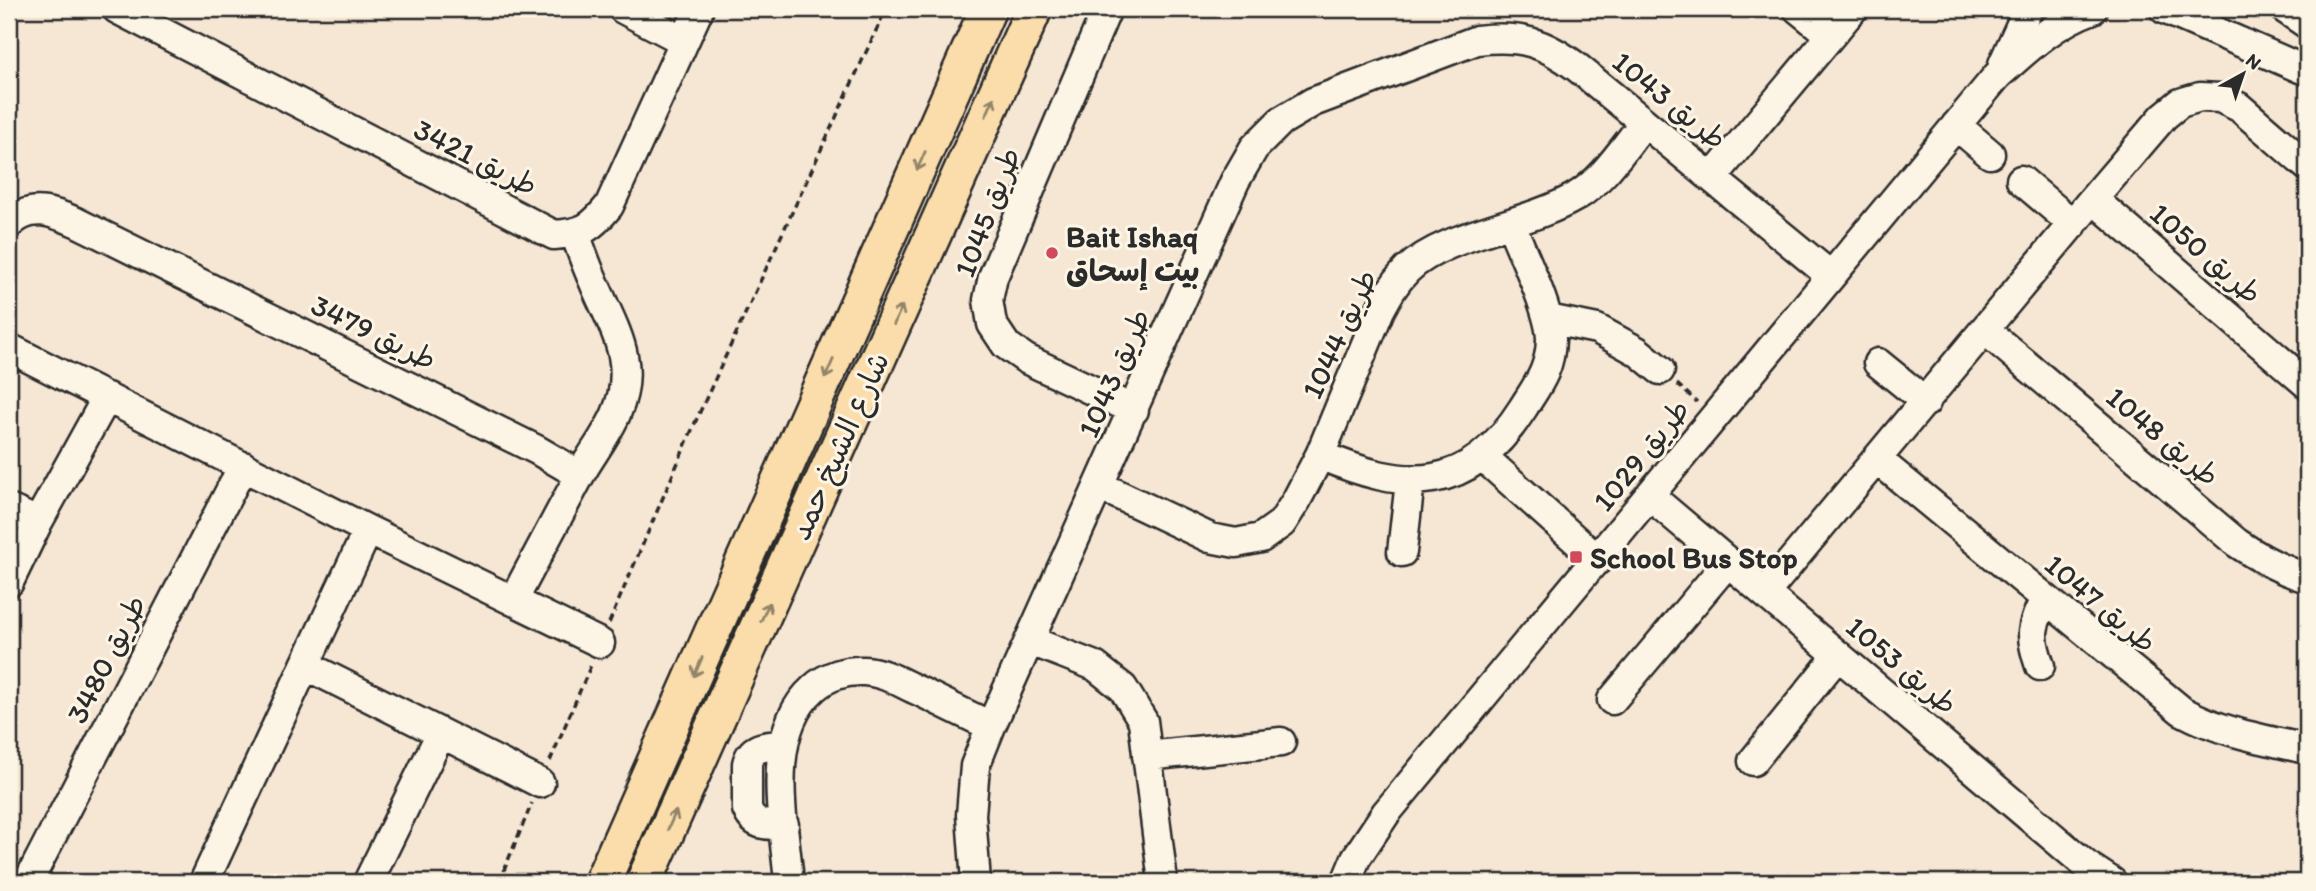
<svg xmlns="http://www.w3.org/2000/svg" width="2316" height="891" font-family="Itim,'Playpen Sans Arabic',sans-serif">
	<rect width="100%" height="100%" fill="#f6e6d4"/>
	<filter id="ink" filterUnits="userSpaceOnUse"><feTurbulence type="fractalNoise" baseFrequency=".0143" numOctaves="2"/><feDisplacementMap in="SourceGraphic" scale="14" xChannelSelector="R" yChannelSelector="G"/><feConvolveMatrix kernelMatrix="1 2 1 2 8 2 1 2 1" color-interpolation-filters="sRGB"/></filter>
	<g filter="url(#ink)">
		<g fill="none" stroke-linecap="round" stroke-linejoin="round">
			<defs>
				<path id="minor" d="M117 9 554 235C584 233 591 228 609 206L699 9
					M623 9 684 41
					M1107 9 993 277 988 300 992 324 1006 345 1026 359 1134 410
					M1798 9 1830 35
					M2164 9 2307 71
					M2285 9 2307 24
					M2003 64 2028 9
					M1956 125 1990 154
					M1712 178 1853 9
					M2021 180 2073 224
					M2093 199 2307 384
					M9 224C31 203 52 212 76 222L537 450 580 475 513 601
					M575 234C581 249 586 265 593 280 612 327 639 361 616 414 607 435 591 455 580 475
					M1548 319 1597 329 1637 351 1660 370
					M1985 330 2237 543C2259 558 2281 570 2307 578
					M9 348 368 530 600 643
					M1878 363 1926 402
					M1320 455C1406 492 1468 495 1523 408 1538 384 1550 370 1551 340 1551 312 1522 253 1511 224
					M1482 456 1598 560
					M1878 460 2182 711C2223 733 2262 739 2307 749
					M1100 486 1210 538 1236 543 1261 538 1282 523 1296 501 1320 455 1380 310C1388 295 1395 282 1407 270 1444 234 1527 225 1575 197 1604 180 1623 148 1644 123
					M1650 496 2086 865 2112 882
					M9 509 38 522 9 582
					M38 522 107 397
					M1402 552 1410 481
					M1765 593 2093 199 2164 116 2180 103 2200 97 2220 98 2239 107 2307 166
					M1031 641 1095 666 1123 688 1143 721 1163 882
					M305 665 540 783
					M2040 666C2029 635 2031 627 2045 599
					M1612 700 1728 562
					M784 745C767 746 751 745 747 764V809C754 827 767 825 784 825
					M1147 756 1281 742
					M1753 761 1838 655
					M28 882 243 466
					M204 882 368 530
					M368 882 440 735
					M789 882C784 822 763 733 814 688 827 676 846 670 864 671 884 672 901 683 919 691 943 703 967 715 991 726
					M976 882 971 815 975 766 991 726 1235 181 1254 148 1281 121 1313 102 1477 40C1521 35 1544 42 1578 68L1831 276
					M1346 882 1356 858 1386 813 1997 76C2028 48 2054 23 2093 9"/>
				<path id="major" d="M602 882 988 9
					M644 882 1034 9"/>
			</defs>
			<use href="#minor" stroke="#2b2b2b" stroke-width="33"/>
			<use href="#major" stroke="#2b2b2b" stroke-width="40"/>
			<path stroke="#2b2b2b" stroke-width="3.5" stroke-dasharray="7 5" stroke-linecap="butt" d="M1677 384 1697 402
				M609 623 698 416 886 9
				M550 761 591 665
				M499 882 532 803"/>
			<use href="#minor" stroke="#fcf5e5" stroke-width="28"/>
			<use href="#major" stroke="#faddab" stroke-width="35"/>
		</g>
		<defs><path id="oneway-shaft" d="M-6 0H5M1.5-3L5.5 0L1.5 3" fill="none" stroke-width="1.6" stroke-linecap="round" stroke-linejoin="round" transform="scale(1.75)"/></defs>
		<g stroke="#92846b">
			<use href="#oneway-shaft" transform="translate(990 107) rotate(-66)"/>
			<use href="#oneway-shaft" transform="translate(921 161) rotate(114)"/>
			<use href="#oneway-shaft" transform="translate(898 315) rotate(-66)"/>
			<use href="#oneway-shaft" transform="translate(829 369) rotate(114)"/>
			<use href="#oneway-shaft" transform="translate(765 612) rotate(-66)"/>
			<use href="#oneway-shaft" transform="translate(698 667) rotate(114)"/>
			<use href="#oneway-shaft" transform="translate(672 820) rotate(-66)"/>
		</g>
	</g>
	<g fill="#d1495b" stroke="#fcf5e5" stroke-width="2.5">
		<circle cx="1052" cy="253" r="7"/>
		<rect x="1569" y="550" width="14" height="14" rx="3.5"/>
	</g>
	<g text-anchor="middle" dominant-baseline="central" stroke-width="6" stroke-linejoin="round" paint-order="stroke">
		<g font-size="30" fill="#2b2b2b" stroke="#fcf5e5">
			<text transform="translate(1670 100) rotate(39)">طريق 1043</text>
			<text transform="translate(476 157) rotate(27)">طريق 3421</text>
			<text transform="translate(987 212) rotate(-69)">طريق 1045</text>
			<text transform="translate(2206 253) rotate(41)">طريق 1050</text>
			<text transform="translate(374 332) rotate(26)">طريق 3479</text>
			<text transform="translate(1339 334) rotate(-65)">طريق 1044</text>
			<text transform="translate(1114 373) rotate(-66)">طريق 1043</text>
			<text transform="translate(2163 436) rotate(40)">طريق 1048</text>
			<text transform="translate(839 446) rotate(-66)">شارع الشيخ حمد</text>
			<text transform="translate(1641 455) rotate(-51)">طريق 1029</text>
			<text transform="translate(2101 603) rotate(40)">طريق 1047</text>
			<text transform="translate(106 659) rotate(-63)">طريق 3480</text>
			<text transform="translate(1902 665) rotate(40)">طريق 1053</text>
		</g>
		<g font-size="30" font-weight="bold" fill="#2b2b2b" stroke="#fcf5e5" text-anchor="start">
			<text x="1066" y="236">Bait Ishaq<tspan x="1066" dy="34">بيت إسحاق</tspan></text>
			<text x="1590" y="557">School Bus Stop</text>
		</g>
	</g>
	<rect width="2316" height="891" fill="none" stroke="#fcf5e5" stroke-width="35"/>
	<rect x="18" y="18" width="2281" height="856" fill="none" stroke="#2b2b2b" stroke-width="2.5" filter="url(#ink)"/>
	<g transform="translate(2243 74) rotate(40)" stroke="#fcf5e5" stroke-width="5" paint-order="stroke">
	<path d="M0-5L12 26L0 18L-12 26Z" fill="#2b2b2b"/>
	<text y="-10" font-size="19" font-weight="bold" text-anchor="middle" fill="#2b2b2b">N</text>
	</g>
</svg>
